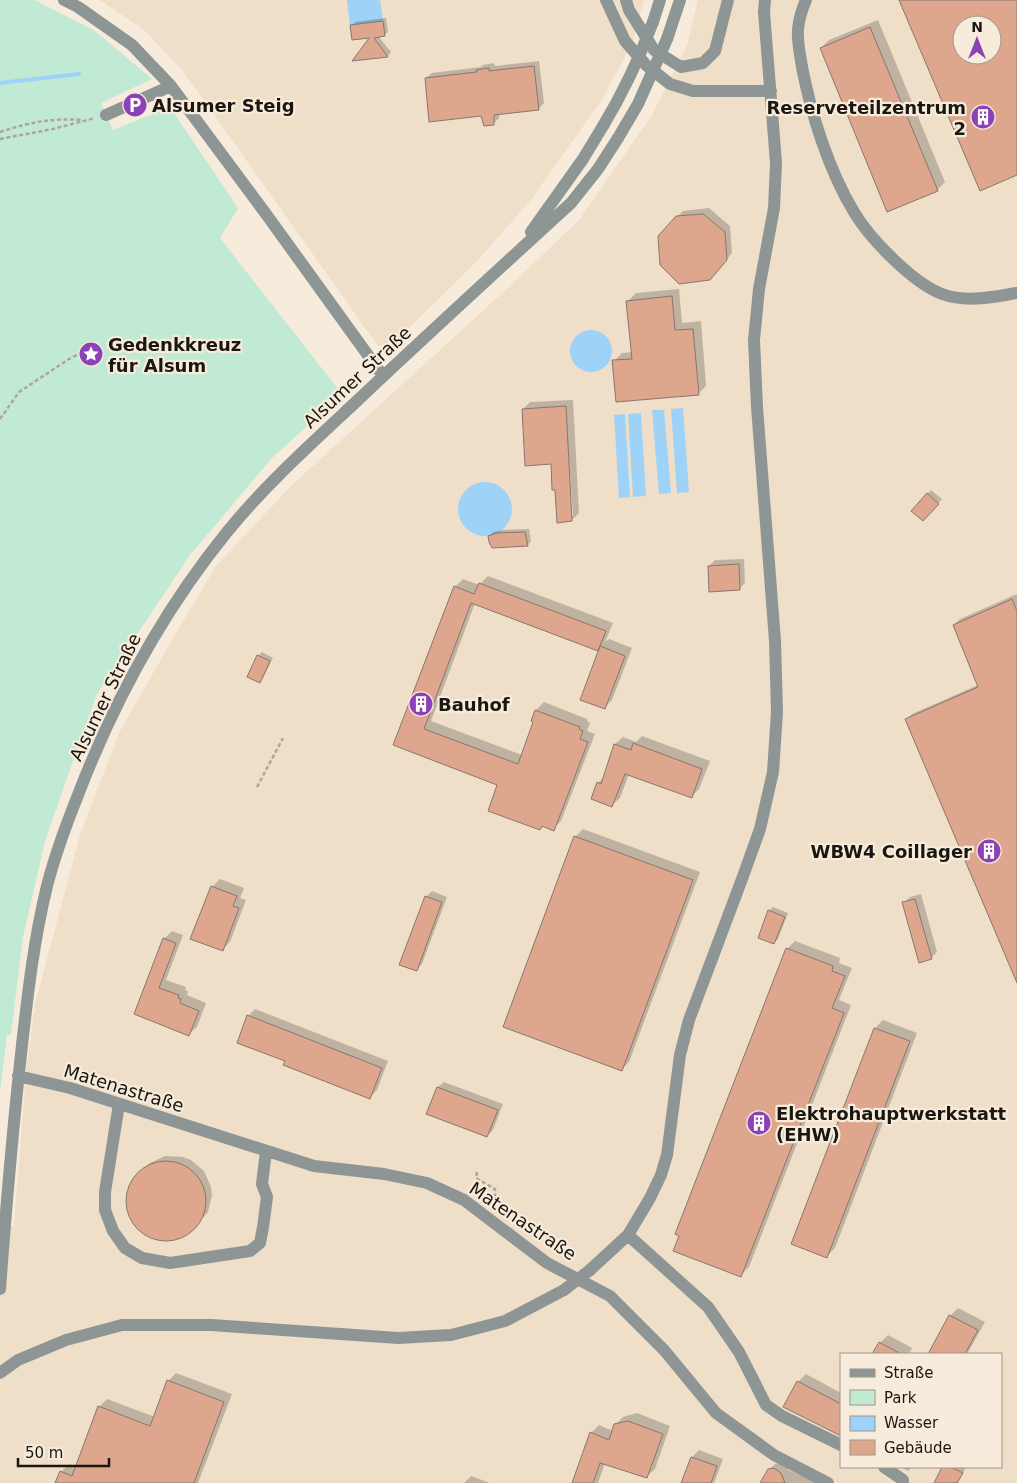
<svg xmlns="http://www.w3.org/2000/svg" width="1017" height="1483" font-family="'DejaVu Sans',sans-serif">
	<rect width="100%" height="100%" fill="#f7ebdc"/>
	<path fill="#efdfc9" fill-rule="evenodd" d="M100 0H644L632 44 601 101 530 201 478 260 395 342 378 346 183 71 143 29Z
		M698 0H1017V1483H0V1226H14L26 1072 35 1004 80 835 119 733 176 633 216 566 292 485 511 285 579 220 652 115 687 45ZM962 25H992V55H962ZM841 1354H1001V1467H841Z"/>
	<path fill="#c1ead5" d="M0 0H35L95 31 152 79 101 103 113 130 170 107 238 208 220 238 342 394 272 458 190 555 96 696 45 841 23 937 11 1034 7 1035 0 1092Z"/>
	<path fill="#9ed2f7" d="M347 0H380L383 21 350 25Z
		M570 351a21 21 0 1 1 42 0a21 21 0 1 1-42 0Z
		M683 408 689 492 677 493 671 409Z
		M652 410H664L671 493 659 494Z
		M641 413 646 496 633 497 628 414Z
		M625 414 630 497 619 498 614 415Z
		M458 509a27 27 0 1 1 54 0a27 27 0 1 1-54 0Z"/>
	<path fill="#0003" fill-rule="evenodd" d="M386 18 388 32 384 35 378 36 391 52 388 56 355 59 372 37 352 26 355 22Z
		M878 20 945 182 937 190 821 48 829 40Z
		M539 61 544 103 538 109 499 113V118L494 123 426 78 432 73 481 67 483 65 494 63 495 66Z
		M709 208 730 226 732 253 716 273 677 217 683 211Z
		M679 289 682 323 701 321 706 386 698 394 614 361 622 353 632 352 628 301 636 293Z
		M573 400 579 513 572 520 552 463 523 409 530 402ZM566 457H569L573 516H571Z
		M931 490 942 499 923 520 912 511Z
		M529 529 531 542 527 545 490 536 493 532 502 530Z
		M744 559 745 583 739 589 709 566 715 560Z
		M488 576 613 623 605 642 609 639 632 648 612 700 604 708 581 699 601 646 598 650 475 603 431 721 522 755 535 721 533 720 536 710 544 702 587 719V721L590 723 587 731 595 734 561 821 553 829 543 825 540 829 499 784 395 744 455 587 463 579 479 585Z
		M1017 594V980L906 720 912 714 978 685 954 625 960 619Z
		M262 652 273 658 263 678 260 681 258 656Z
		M642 736 710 761 699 789 691 797 629 774 620 798 612 805 598 783 605 776 615 744 623 737 636 742Z
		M583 829 700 872 629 1062 621 1070 575 837Z
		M220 879 244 888 240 898 246 900 230 942 222 950 212 887Z
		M432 891 447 897 422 964 416 970 426 897Z
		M921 894 937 952 931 958 904 903 910 897Z
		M773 907 788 913 778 939 774 943 769 911Z
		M172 931 183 935 166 980 186 987 185 990 188 991 187 995 206 1003 197 1027 189 1034 136 1013 164 939Z
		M795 941 840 958 839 963 852 968 839 1000 851 1005 749 1267 741 1275 787 949Z
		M255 1009 388 1061 377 1090 369 1098 287 1060 248 1016Z
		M883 1020 917 1033 835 1248 827 1256 793 1243 875 1028Z
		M444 1082 503 1104 493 1130 487 1136 438 1087Z
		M165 1156 183 1157 191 1160 204 1171 211 1187 212 1195 208 1212 191 1232 176 1239 162 1240 148 1236 137 1228 129 1215 127 1198 132 1182 143 1169 150 1163Z
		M958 1308 985 1322 967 1354H930L950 1316Z
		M888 1335 912 1348 909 1354H874L880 1343Z
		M176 1373 232 1394 198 1483H57L61 1472 69 1464 76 1467 99 1407 107 1399 155 1417 168 1381Z
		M806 1374 841 1393V1434L798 1382Z
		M637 1413 670 1426 655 1469 647 1476 605 1463 598 1483H573L591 1433 599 1425 613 1431 615 1425 623 1417Z
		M699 1450 723 1459 714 1483H682L692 1457Z
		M780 1463 787 1467 788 1470 818 1483H764L769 1470 775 1464Z
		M901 1467H912L908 1471Z
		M943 1467H961L965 1469 958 1483H935Z
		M471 1476 490 1483H464Z"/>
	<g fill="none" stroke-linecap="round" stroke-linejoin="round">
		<path stroke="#9ed2f7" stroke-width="4" d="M0 83 79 74"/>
	</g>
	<path fill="#dea78d" stroke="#87766e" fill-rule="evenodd" d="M899 0H1017V175L980 191ZM962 25H992V55H962Z
		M383 21 385 36 374 38 388 57 352 61 369 38 352 40 350 25Z
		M870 27 938 191 887 212 820 48Z
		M534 66 539 110 494 115V125L484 126 481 116 429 122 425 78 477 72 476 70 489 68V71Z
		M703 214 725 232 727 260 710 280 679 284 660 265 658 236 676 216Z
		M672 296 675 330 693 329 699 395 616 402 612 360 632 359 626 301Z
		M566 406 572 521 557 523 555 490H552L551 464 525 466 522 409Z
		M927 493 939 504 923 521 911 511Z
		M525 532 528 546 492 548 489 542 488 536 497 533Z
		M739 564 740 590 709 592 708 566Z
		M479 583 606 631 598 651 471 603 424 729 518 764 533 722 531 721 535 710 580 727 579 729 583 731 580 739 588 742 554 831 542 826 540 830 488 811 497 785 393 745 454 586 474 594Z
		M1012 599 1017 611V983L905 719 978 687 953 625Z
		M600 646 625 656 605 709 580 700Z
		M257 655 270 661 260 683 247 677Z
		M633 743 702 769 692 798 625 774 612 807 591 799 597 782 601 784 614 744 631 750Z
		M574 836 693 880 622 1071 503 1027Z
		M211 886 237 896 233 906 239 908 223 951 190 939Z
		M425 896 442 902 417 971 399 965Z
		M915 899 932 959 919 963 902 902Z
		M768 910 785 917 774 944 758 938Z
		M163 938 176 943 159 988 179 995 178 998 181 999 180 1003 199 1011 189 1036 134 1014Z
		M786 948 833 966 832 971 845 976 832 1008 844 1013 741 1277 673 1251 679 1236 675 1234Z
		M247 1015 382 1068 370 1099 283 1065 285 1061 237 1043Z
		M874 1028 910 1041 827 1258 791 1244Z
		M437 1087 498 1110 487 1137 426 1114Z
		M126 1201a40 40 0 1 1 80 0a40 40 0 1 1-80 0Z
		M949 1315 978 1330 965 1354H928Z
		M879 1342 901 1354H872Z
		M167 1380 224 1402 194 1483H55L60 1471 72 1476 98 1406 150 1426Z
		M797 1381 841 1404V1436L783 1407Z
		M628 1421 663 1434 647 1478 600 1463 593 1483H572L590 1432 609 1440 614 1424Z
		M691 1457 717 1466 711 1483H681Z
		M942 1467H951L963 1473 957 1483H934Z
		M774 1468 781 1473 785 1483H760L768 1469Z"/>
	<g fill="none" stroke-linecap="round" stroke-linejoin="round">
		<path stroke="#afa599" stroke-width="2.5" stroke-dasharray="4 2.5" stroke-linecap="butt" d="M0 132C31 122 50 118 83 120
			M0 139 53 129 95 118
			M0 419 19 392 69 359 90 348
			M257 787 283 738
			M477 1172 476 1178 495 1189V1209"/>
		<path stroke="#8d9695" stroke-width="12" d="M64 0 78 7 132 45 171 86 266 214 383 376
			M606 0 625 41 646 65 670 84 693 91H771
			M626 0 629 10 654 50 681 67 703 63 715 51 728 0
			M806 0C802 9 799 19 798 29 797 42 800 54 802 67 811 114 829 171 854 212 870 239 913 283 942 294 967 303 992 297 1017 293
			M653 22 660 0
			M667 39 680 0
			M106 115 171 86
			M531 232 583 159 603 126
			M18 1076 70 1088 314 1166 384 1174 427 1183 464 1200 547 1263 610 1296 664 1350 716 1413 774 1455 828 1483
			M119 1104 105 1192V1210L113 1231 125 1248 142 1258 170 1263 250 1251 260 1243 263 1227 267 1197 262 1184 266 1151
			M628 1235 708 1307 739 1352 766 1405 782 1416 841 1445
			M590 1270 628 1235 650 1198 661 1175 667 1155 680 1055 689 1020 742 879 760 829 773 772 777 712 775 641 757 407 754 340 759 289 774 208 776 163 764 12 765 0
			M0 1289C6 1208 13 1126 22 1045 28 992 34 939 47 886 55 855 66 825 78 795 114 701 163 611 227 532 266 484 313 442 358 400 429 333 500 268 571 203L598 169 618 138
			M0 1373 18 1360 66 1340 122 1325H211L398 1338 451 1335 505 1321 564 1290
			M884 1467 903 1480V1483"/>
		<path stroke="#8d9695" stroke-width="12" d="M603 126C623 93 639 59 653 22
			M618 138 638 104 667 39
			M564 1290 590 1270"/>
	</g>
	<defs>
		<symbol id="parking-disc" viewBox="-11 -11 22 22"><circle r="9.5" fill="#8a42b4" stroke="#f7ebdc"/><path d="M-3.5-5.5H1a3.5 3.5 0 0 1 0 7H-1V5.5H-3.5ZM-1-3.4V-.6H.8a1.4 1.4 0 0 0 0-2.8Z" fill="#fff"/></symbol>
		<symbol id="building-disc" viewBox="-11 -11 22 22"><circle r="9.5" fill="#8a42b4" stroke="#f7ebdc"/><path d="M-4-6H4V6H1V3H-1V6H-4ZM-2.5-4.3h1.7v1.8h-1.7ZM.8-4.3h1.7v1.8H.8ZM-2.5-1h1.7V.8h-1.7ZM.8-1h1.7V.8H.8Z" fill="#fff"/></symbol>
		<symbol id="sight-disc" viewBox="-11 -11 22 22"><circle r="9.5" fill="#8a42b4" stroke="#f7ebdc"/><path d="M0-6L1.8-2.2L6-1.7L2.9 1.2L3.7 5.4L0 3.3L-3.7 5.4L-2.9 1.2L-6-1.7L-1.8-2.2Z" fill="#fff"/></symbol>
	</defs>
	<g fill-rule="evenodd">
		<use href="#parking-disc" x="121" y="91" width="28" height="28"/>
		<use href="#building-disc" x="969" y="103" width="28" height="28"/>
		<use href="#sight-disc" x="77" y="340" width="28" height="28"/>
		<use href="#building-disc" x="407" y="690" width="28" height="28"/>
		<use href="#building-disc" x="975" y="837" width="28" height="28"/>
		<use href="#building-disc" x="745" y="1109" width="28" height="28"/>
	</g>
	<g text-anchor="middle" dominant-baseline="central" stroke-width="4.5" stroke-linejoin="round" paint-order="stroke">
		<g font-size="18" font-weight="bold" fill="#1a1610" stroke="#f7ebdc" text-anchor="start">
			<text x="152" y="105">Alsumer Steig</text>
			<text x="966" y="107" text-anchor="end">Reserveteilzentrum<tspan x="966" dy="21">2</tspan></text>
			<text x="108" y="344">Gedenkkreuz<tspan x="108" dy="21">für Alsum</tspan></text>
			<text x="438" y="704">Bauhof</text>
			<text x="972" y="851" text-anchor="end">WBW4 Coillager</text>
			<text x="776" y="1113">Elektrohauptwerkstatt<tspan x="776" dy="21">(EHW)</tspan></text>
		</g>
		<g font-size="18" fill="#1a1610" stroke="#f7ebdc">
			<text transform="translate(357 377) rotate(-43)">Alsumer Straße</text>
			<text transform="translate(105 697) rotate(-64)">Alsumer Straße</text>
			<text transform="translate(124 1088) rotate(17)">Matenastraße</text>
			<text transform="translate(523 1221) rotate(34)">Matenastraße</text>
		</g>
	</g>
	<rect x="840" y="1353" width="162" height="115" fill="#f7ebdc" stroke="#9f968a"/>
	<rect x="850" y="1369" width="25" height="8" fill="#8d9695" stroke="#9f968a"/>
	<text x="884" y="1378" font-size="15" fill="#1a1610">Straße</text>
	<rect x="850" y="1390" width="25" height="15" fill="#c1ead5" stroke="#9f968a"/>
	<text x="884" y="1403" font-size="15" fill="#1a1610">Park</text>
	<rect x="850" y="1416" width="25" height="15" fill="#9ed2f7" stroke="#9f968a"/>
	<text x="884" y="1428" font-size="15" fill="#1a1610">Wasser</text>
	<rect x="850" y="1440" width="25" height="15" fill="#dea78d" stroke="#9f968a"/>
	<text x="884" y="1453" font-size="15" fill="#1a1610">Gebäude</text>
	<g transform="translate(977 40)"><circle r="24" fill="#f7ebdc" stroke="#9f968a"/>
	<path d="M0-4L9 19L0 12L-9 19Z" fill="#8a42b4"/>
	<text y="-8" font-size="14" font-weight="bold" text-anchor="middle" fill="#1a1610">N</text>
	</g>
	<path d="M18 1458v8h91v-8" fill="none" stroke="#1a1610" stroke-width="2.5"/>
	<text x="25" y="1458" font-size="15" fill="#1a1610" stroke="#f7ebdc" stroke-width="4" paint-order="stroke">50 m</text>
</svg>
